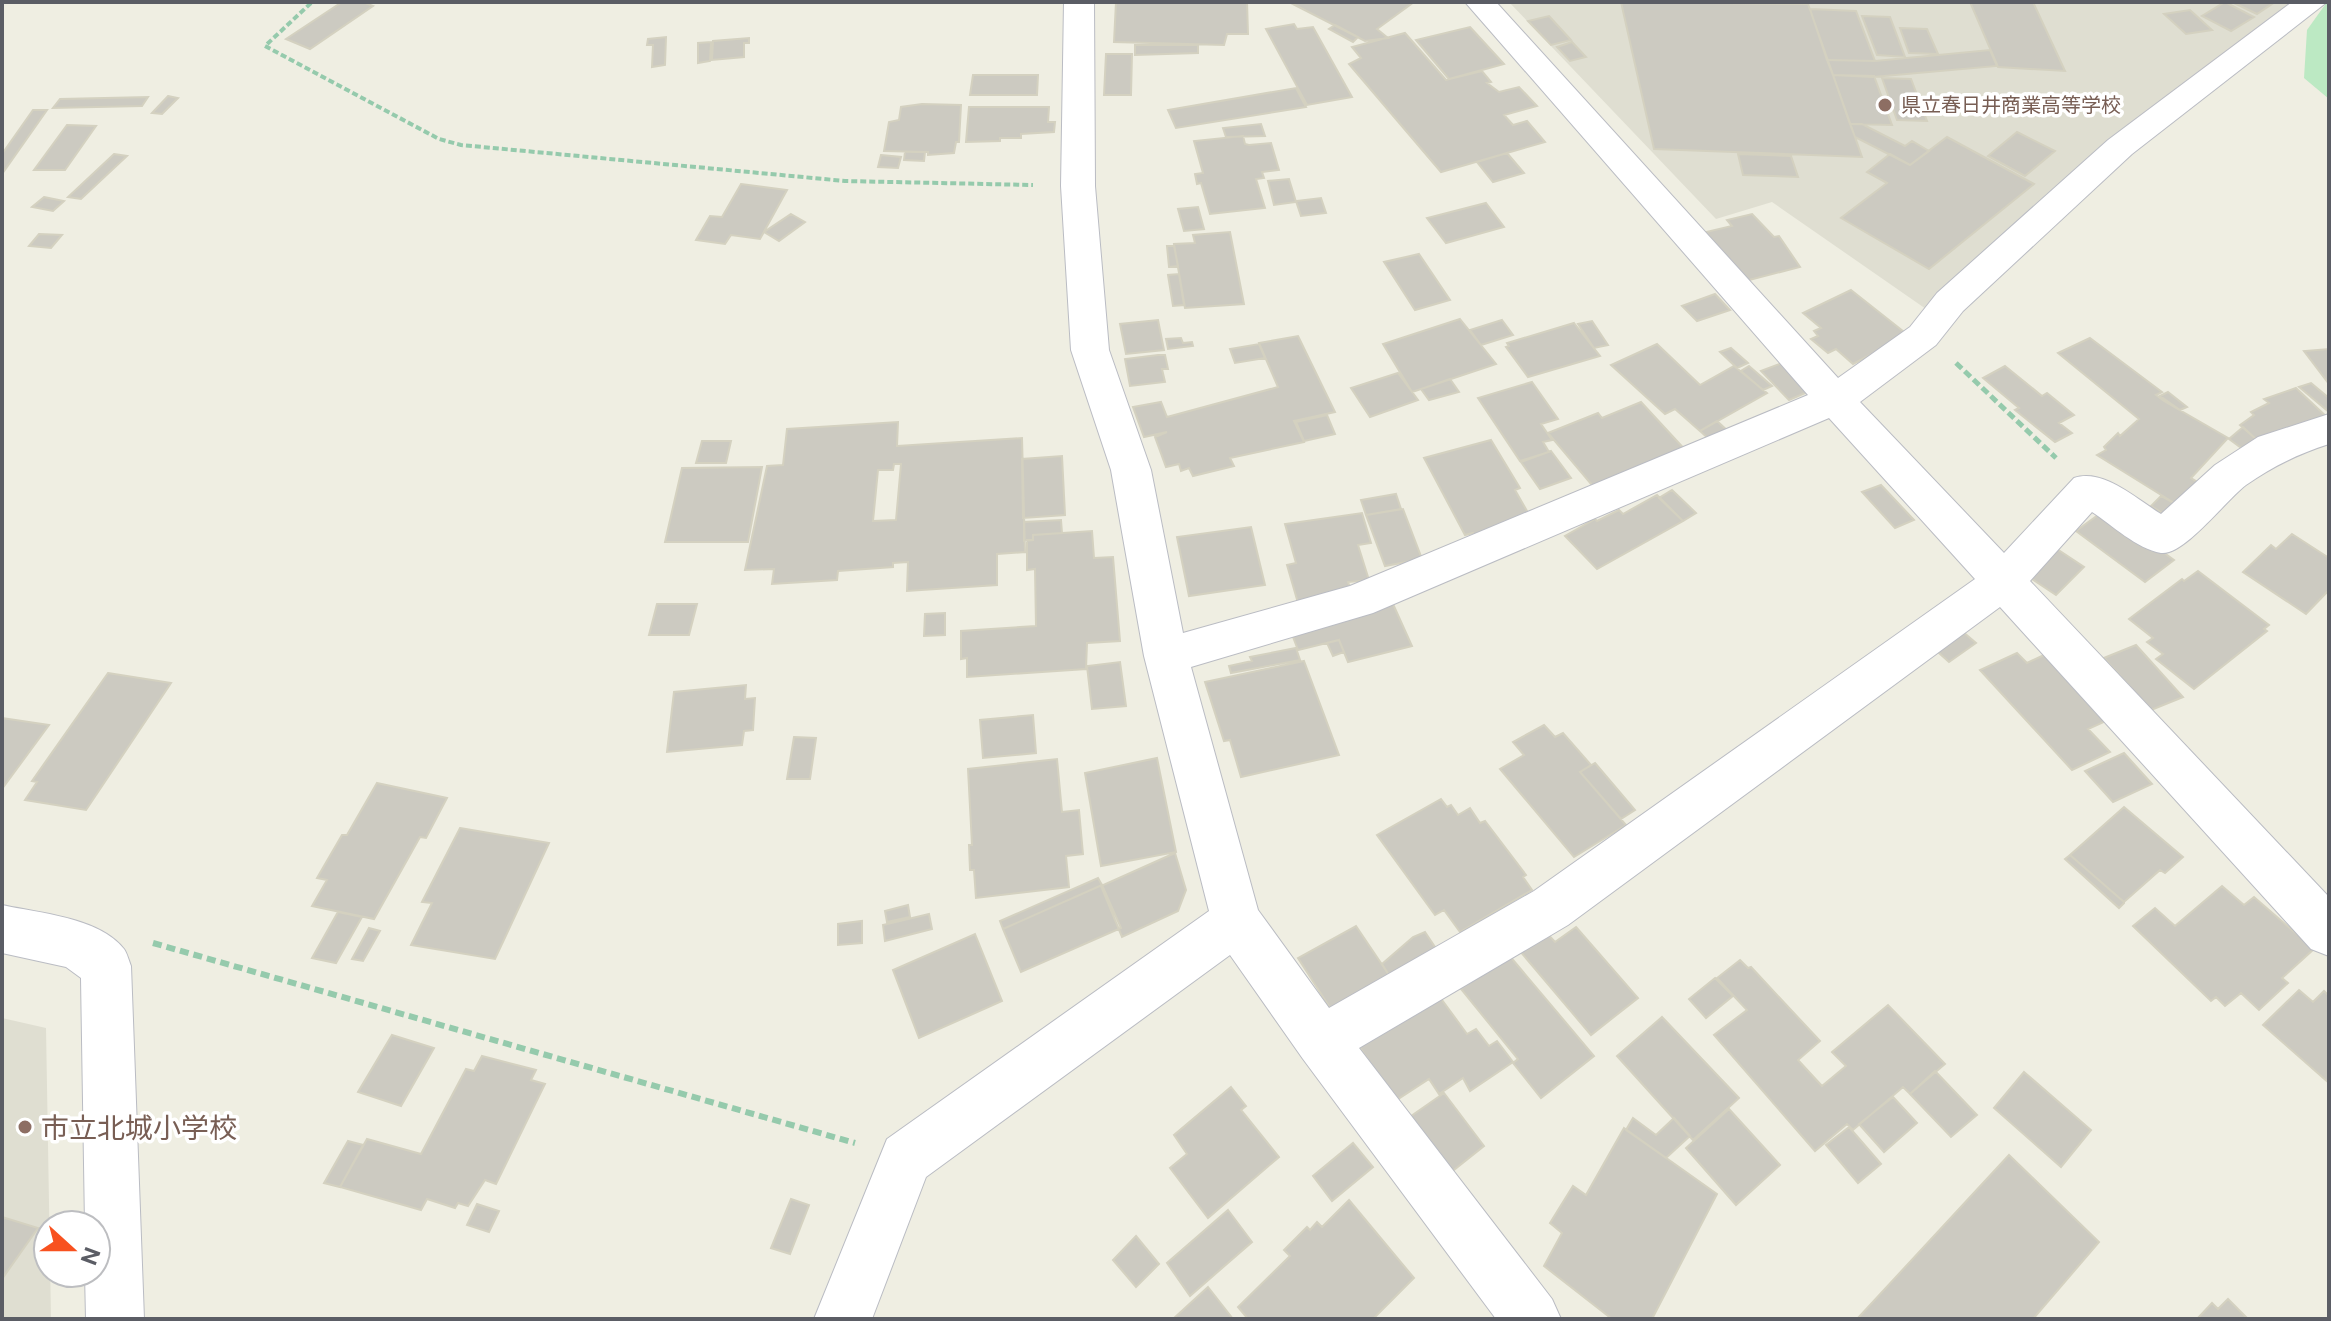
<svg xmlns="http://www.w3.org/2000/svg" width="2331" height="1321" font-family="'Public Sans','Noto Sans JP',sans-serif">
	<rect width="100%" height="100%" fill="#efeee2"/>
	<path fill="#dfded1" d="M1509 2H2306L1926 309 1772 202 1716 219Z
		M2 1018 46 1028 51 1319H2Z"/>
	<path fill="#bce9c3" d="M2327 2H2329V99L2304 78 2307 30Z"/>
	<path fill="#cccac1" stroke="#d4d1c0" stroke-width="2" fill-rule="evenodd" d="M342 2H363L373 6 310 49 286 39Z
		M1116 2H1247L1248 34H1227L1224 45 1114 42Z
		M1289 2H1414L1377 29 1388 38 1365 41Z
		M1621 2 1808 4 1862 157 1654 149Z
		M1970 2H2033L2065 71 1998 67Z
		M2225 2 2254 17 2231 31 2202 16Z
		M2232 2H2275L2257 14Z
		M1810 9 1856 11 1875 61 1827 60Z
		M2190 10 2212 30 2186 34 2164 14Z
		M1549 16 1571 40 1551 45 1528 21Z
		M1862 16 1890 17 1905 57 1877 55Z
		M1294 24 1297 29 1313 27 1352 97 1307 105 1266 29Z
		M1335 25 1358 37 1353 42 1329 29Z
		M1470 27 1504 64 1449 79 1416 40Z
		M1900 28 1927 29 1938 54 1909 53Z
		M1405 33 1446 80 1482 71 1491 82 1487 83 1499 92 1519 87 1537 106 1504 115 1513 125 1527 121 1545 142 1441 172 1349 64 1361 58 1352 47Z
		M666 37 665 65 652 67 653 45H647L648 39Z
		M749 38V43H744V57L712 60 713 41Z
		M711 42 710 61 698 63V43Z
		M1572 42 1586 57 1570 61 1557 47Z
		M1135 45H1198V53L1135 55Z
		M1990 50 1997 66 1873 77 1833 75 1827 60 1875 61Z
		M1106 54H1132L1131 95H1104Z
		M973 75H1038L1037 95H970Z
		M1833 75 1874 76 1892 125 1850 124Z
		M1882 78 1911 79 1927 121 1897 120Z
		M1296 88 1306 107 1176 128 1168 110Z
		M168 96 178 98 162 114 152 113Z
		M148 97 142 106 53 108 60 99Z
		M922 104 961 105 959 142H956L954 153 928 155V152L884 151 889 122 899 120 901 107Z
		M969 107H1049L1048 122H1055L1054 132 1021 134V138H1000V141L966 142Z
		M33 110H47L2 174V154Z
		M1261 124 1265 136 1226 137 1223 128Z
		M1850 124H1862L1905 146 1912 141 1929 151 1910 165 1855 137Z
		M67 125 96 126 65 170H34Z
		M2017 132 2055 151 2025 176 1988 156Z
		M1243 136 1245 144 1249 145 1271 143 1279 170 1262 172 1264 178 1256 179 1265 208 1210 214 1201 183 1197 184 1195 174 1203 173 1194 141Z
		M1947 137 2034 184 1929 269 1841 218 1887 183 1867 172 1890 154 1910 165Z
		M905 152H925L924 161 904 160Z
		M1507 153 1524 173 1493 182 1477 162Z
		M114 154 127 156 81 199 68 197Z
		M1738 154 1791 156 1798 177 1743 175Z
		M881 155 901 157 898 168 878 167Z
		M1289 179 1296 202 1274 205 1268 181Z
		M741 184 787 190 760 239 731 235 725 244 696 240 710 216 722 217Z
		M44 197 64 201 53 211 32 207Z
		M1321 198 1326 213 1301 216 1296 201Z
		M1486 203 1504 227 1446 243 1427 218Z
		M1198 207 1204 229 1184 231 1178 209Z
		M791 214 805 222 779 241 764 232Z
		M1752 214 1774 237 1779 236 1800 267 1745 281 1706 232 1732 226 1727 220Z
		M1230 232 1244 304 1185 308 1174 244 1195 243 1193 235Z
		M39 234 62 235 51 248 29 246Z
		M1167 246H1174L1178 266 1169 267Z
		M1419 254 1450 300 1415 310 1384 262Z
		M1179 274 1184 305 1173 306 1168 275Z
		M1851 290 1908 335 1853 364 1836 349 1828 353 1811 339 1818 336 1814 331 1821 328 1803 313Z
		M1715 294 1730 310 1697 321 1682 306Z
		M1460 319 1496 364 1412 392 1383 344Z
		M1158 320 1164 350 1126 354 1120 324Z
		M1502 320 1513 335 1481 345 1470 330Z
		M1592 321 1608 345 1594 348 1578 324Z
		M1574 323 1600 356 1528 377 1506 347 1509 346 1507 343Z
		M1298 336 1335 412 1294 421 1304 442 1230 458 1234 466 1193 476 1189 468 1181 471 1179 464 1166 467 1155 437 1167 432 1144 437 1133 407 1161 402 1167 417 1278 387 1259 343Z
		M1181 338 1183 343 1192 342 1193 346 1168 349 1166 339Z
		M2090 338 2162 392 2156 395 2164 401 2228 438 2191 478 2199 483 2179 506 2097 455 2106 450 2104 447 2118 433 2120 436 2139 419 2058 353Z
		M1259 344 1265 358 1235 363 1230 349Z
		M1657 344 1700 385 1734 366 1767 393 1700 431 1675 409 1665 414 1611 365Z
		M1731 348 1748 363 1737 368 1720 352Z
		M2329 349V384L2304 351Z
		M1158 355H1165L1168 369H1162L1165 382 1130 386 1125 359Z
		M1782 363 1810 391 1789 400 1761 371Z
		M1749 366 1772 386 1763 390 1741 371Z
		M2005 366 2042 396 2047 393 2074 415 2059 423 2072 433 2055 442 2015 410 2019 408 1983 378Z
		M1398 373 1418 400 1370 417 1351 388Z
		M1450 379 1459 392 1429 400 1421 389Z
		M1532 382 1558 419 1541 424 1552 440 1543 442 1549 452 1520 461 1478 398Z
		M2311 383 2329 398V412L2299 387Z
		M2296 388 2329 419 2258 441 2240 425 2254 415 2251 412 2269 403 2264 399Z
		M2168 392 2187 407 2180 410 2160 396Z
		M1641 402 1688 453 1597 491 1548 433 1598 413 1602 418Z
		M1327 415 1335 434 1304 441 1296 422Z
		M1717 421 1729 432 1711 441 1700 431Z
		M898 422 897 446 1022 438 1025 552 997 554V585L907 591 908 562 893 563V567L838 571 837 580 772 584 774 569 745 570 767 466 783 465 787 429ZM894 464H901L896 520 873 521 878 470H893Z
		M2243 427 2258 441 2244 450 2229 439Z
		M1491 440 1520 488 1515 490 1531 518 1476 538 1473 533 1465 535 1424 458Z
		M702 441H731L726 463H696Z
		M1551 451 1571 478 1540 489 1521 462Z
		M1062 456 1065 515 1023 518 1022 459Z
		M762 467 748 542H665L682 468Z
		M1881 485 1914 520 1895 528 1862 492Z
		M1672 490 1696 513 1683 521 1659 498Z
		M1396 494 1401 509 1366 515 1361 500Z
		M1657 495 1683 521 1597 569 1565 536 1595 519 1597 521 1619 510 1623 514Z
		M2161 496 2179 506 2170 518 2151 506Z
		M1403 509 1422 559 1385 566 1366 515Z
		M2105 510 2174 560 2145 582 2076 531Z
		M1362 513 1371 543 1358 545 1369 580 1348 582 1351 590 1298 603 1287 565 1296 563 1285 524Z
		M1061 520 1062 533 1033 535V540L1024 541V522Z
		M1251 527 1265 585 1189 596 1177 537Z
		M1092 531 1094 558 1113 557 1120 641 1087 643 1086 669 967 677V658L961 659V631L1036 626 1035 569 1027 570V540H1033V535Z
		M2292 534 2329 558V590L2306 614 2243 572 2271 545 2276 549Z
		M2054 547 2084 567 2056 595 2026 575Z
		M2198 571 2269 625 2264 629 2267 631 2194 689 2156 659 2163 654 2147 642 2153 638 2129 619 2182 579 2184 581Z
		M657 604H697L689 635H649Z
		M1393 604 1412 646 1348 662 1339 640 1298 650 1290 629Z
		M945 613V635L924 636 925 614Z
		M1956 626 1976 643 1949 662 1929 644Z
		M1339 640 1344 652 1333 656 1327 643Z
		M2136 645 2183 697 2151 710 2104 658Z
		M1296 648 1300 660 1231 673 1229 666 1252 661 1250 657Z
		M2017 653 2027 663 2044 655 2106 721 2088 729 2110 752 2072 770 1980 670Z
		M1304 661 1339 755 1241 777 1230 740 1224 741 1205 682Z
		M1120 662 1126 706 1092 709 1087 666Z
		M108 673 171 683 86 810 25 800 37 782 32 781Z
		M746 685 745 699 755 698 753 730 744 731 742 745 667 752 674 692Z
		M1033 715 1036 753 983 758 980 720Z
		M2 718 49 725 2 789Z
		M1544 725 1555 737 1563 733 1591 765 1580 772 1626 825 1574 857 1500 769 1524 755 1513 742Z
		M794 737 816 738 810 779H787Z
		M2124 753 2152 784 2113 802 2085 771Z
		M1157 758 1176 852 1101 866 1085 773Z
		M1057 759 1062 812 1079 810 1083 854 1066 856 1069 887 976 898 974 870H970L969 845H972L968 769Z
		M1595 763 1635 810 1621 819 1580 772Z
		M377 783 447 798 426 838 420 837 374 919 312 906 327 880 317 878 342 835H347Z
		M1441 799 1447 807 1451 805 1458 815 1470 808 1480 823 1485 821 1526 875 1523 877 1532 890 1460 932 1444 910 1435 915 1377 835Z
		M2124 807 2183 857 2165 873 2160 870 2124 902 2070 855Z
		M460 828 549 843 495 959 411 945 432 903 422 902Z
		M1175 853 1186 890 1178 911 1122 937 1101 886Z
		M2070 855 2124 902V903L2119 908 2065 859Z
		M1098 878 1102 885 1003 929 1000 921Z
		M1102 885 1121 928 1021 972 1003 929Z
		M2222 886 2244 905 2254 897 2314 949 2282 978 2288 983 2259 1010 2241 993 2225 1006 2216 997 2211 1001 2133 926 2155 908 2175 926Z
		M908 905 910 917 887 922 885 911Z
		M338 912 362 917 336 963 312 958Z
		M929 914 932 929 885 941 883 925Z
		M862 921V943L838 945V924Z
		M1356 926 1393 981 1334 1014 1298 958Z
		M1576 927 1638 998 1591 1035 1519 950 1545 931 1555 942Z
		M369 928 380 931 363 961 352 959Z
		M1425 932 1439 953 1392 980 1382 964 1413 937Z
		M975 934 1002 1001 919 1038 893 970Z
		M1508 954 1594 1056 1541 1098 1513 1063 1518 1059 1461 989Z
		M1740 960 1748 968 1751 967 1820 1041 1798 1060 1822 1086 1846 1066 1832 1052 1888 1005 1945 1064 1910 1094 1903 1087 1853 1130 1847 1124 1815 1151 1714 1035 1747 1010 1717 978Z
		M1715 978 1733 996 1706 1018 1689 999Z
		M1434 989 1467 1034 1476 1029 1489 1046 1497 1041 1513 1062 1470 1091 1463 1078 1439 1094 1429 1079 1395 1101 1355 1040Z
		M2299 990 2313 1002 2324 991 2329 996V1083L2263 1025Z
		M1662 1017 1739 1098 1693 1140 1617 1056Z
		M392 1035 434 1048 401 1106 358 1092Z
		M482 1056 536 1070 531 1080 545 1084 496 1184 485 1180 468 1206 458 1203 455 1208 427 1199 421 1210 340 1187 367 1139 421 1154 466 1069 474 1071Z
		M1935 1071 1977 1115 1951 1137 1910 1094Z
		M2024 1072 2091 1130 2061 1167 1994 1108Z
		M1231 1087 1246 1106 1241 1110 1279 1157 1208 1218 1170 1168 1187 1154 1174 1135Z
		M1444 1093 1484 1146 1445 1177 1404 1121Z
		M1893 1097 1917 1123 1884 1152 1859 1124Z
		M1729 1109 1780 1165 1736 1205 1686 1148Z
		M1633 1118 1656 1135 1674 1118 1690 1136 1666 1158 1626 1130Z
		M1849 1127 1881 1164 1858 1183 1826 1145Z
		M1624 1128 1717 1194 1652 1319H1612L1544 1266 1562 1233 1550 1223 1573 1186 1586 1195Z
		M348 1141 363 1145 340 1187 324 1183Z
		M1353 1143 1373 1167 1332 1201 1313 1176Z
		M2009 1155 2099 1242 2033 1319H1857Z
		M791 1199 809 1205 790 1254 771 1248Z
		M1349 1200 1414 1278 1373 1319H1248L1238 1307 1290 1256 1284 1250 1307 1227 1310 1230 1317 1222 1322 1227Z
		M477 1204 499 1211 489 1232 467 1225Z
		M1228 1210 1252 1242 1190 1296 1167 1263Z
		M2 1217 38 1228 2 1279Z
		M1136 1236 1159 1264 1136 1287 1113 1260Z
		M1208 1287 1233 1319H1173Z
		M2228 1299 2248 1319H2197L2212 1303 2218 1309Z"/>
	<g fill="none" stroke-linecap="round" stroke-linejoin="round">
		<defs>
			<path id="minor" d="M1064 2H1094L1095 186 1109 350 1151 470 1183 633 1350 586 1808 395 1465 2H1496L1838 378 1910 327 1937 293 2108 140 2292 2H2327L2132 154 1963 311 1936 345 1860 402 2004 553 2074 478C2104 468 2136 499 2161 514L2215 465 2258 437 2329 414V444C2298 454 2273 466 2246 485 2227 499 2184 556 2161 553 2137 549 2112 525 2092 512L2030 581 2329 897V956L2311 949 2000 607 1568 925 1359 1048 1552 1299 1561 1319H1496L1303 1059 1230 955 926 1177 872 1319H814L887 1139 1209 911 1144 656 1111 470 1071 350 1061 186ZM1829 418 1975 579 1534 891 1329 1008 1258 910 1191 667 1373 613Z
				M2 905C38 913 99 917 124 949 127 953 129 961 131 966L144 1319H86L85 1273H96V1225H85L81 978 66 967 2 953Z"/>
		</defs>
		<use href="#minor" stroke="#babcc3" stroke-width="2"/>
		<path stroke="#95caac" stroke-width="4" stroke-dasharray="6 3" stroke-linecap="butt" d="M311 3 265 46 439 139 461 145 845 181 1033 185"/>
		<path stroke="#95caac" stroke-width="5" stroke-dasharray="8 4" stroke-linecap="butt" d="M1956 363 2056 458"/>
		<path stroke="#95caac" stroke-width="6" stroke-dasharray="9 5" stroke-linecap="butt" d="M153 943 855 1143"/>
		<use href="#minor" fill="#fff" fill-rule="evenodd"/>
	</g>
	<g fill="#8d6e63" stroke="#fff" stroke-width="3">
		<circle cx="1885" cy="105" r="8"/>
		<circle cx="25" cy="1127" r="8"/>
	</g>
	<g text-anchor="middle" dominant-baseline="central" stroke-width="7" stroke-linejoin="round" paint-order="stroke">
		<g font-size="20" fill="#785e54" stroke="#fff" text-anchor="start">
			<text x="1901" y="105">県立春日井商業高等学校</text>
		</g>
		<g font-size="28" fill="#785e54" stroke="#fff" text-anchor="start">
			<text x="41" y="1127">市立北城小学校</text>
		</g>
	</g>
	<rect width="2331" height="1321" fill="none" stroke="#5b5d65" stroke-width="8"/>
	<g transform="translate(72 1249) rotate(111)"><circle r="38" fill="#ffffff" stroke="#bdbec1" stroke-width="2"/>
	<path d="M0-6L14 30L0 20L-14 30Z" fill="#f8511f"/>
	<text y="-12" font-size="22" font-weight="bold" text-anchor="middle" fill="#5b5d65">N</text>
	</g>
</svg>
